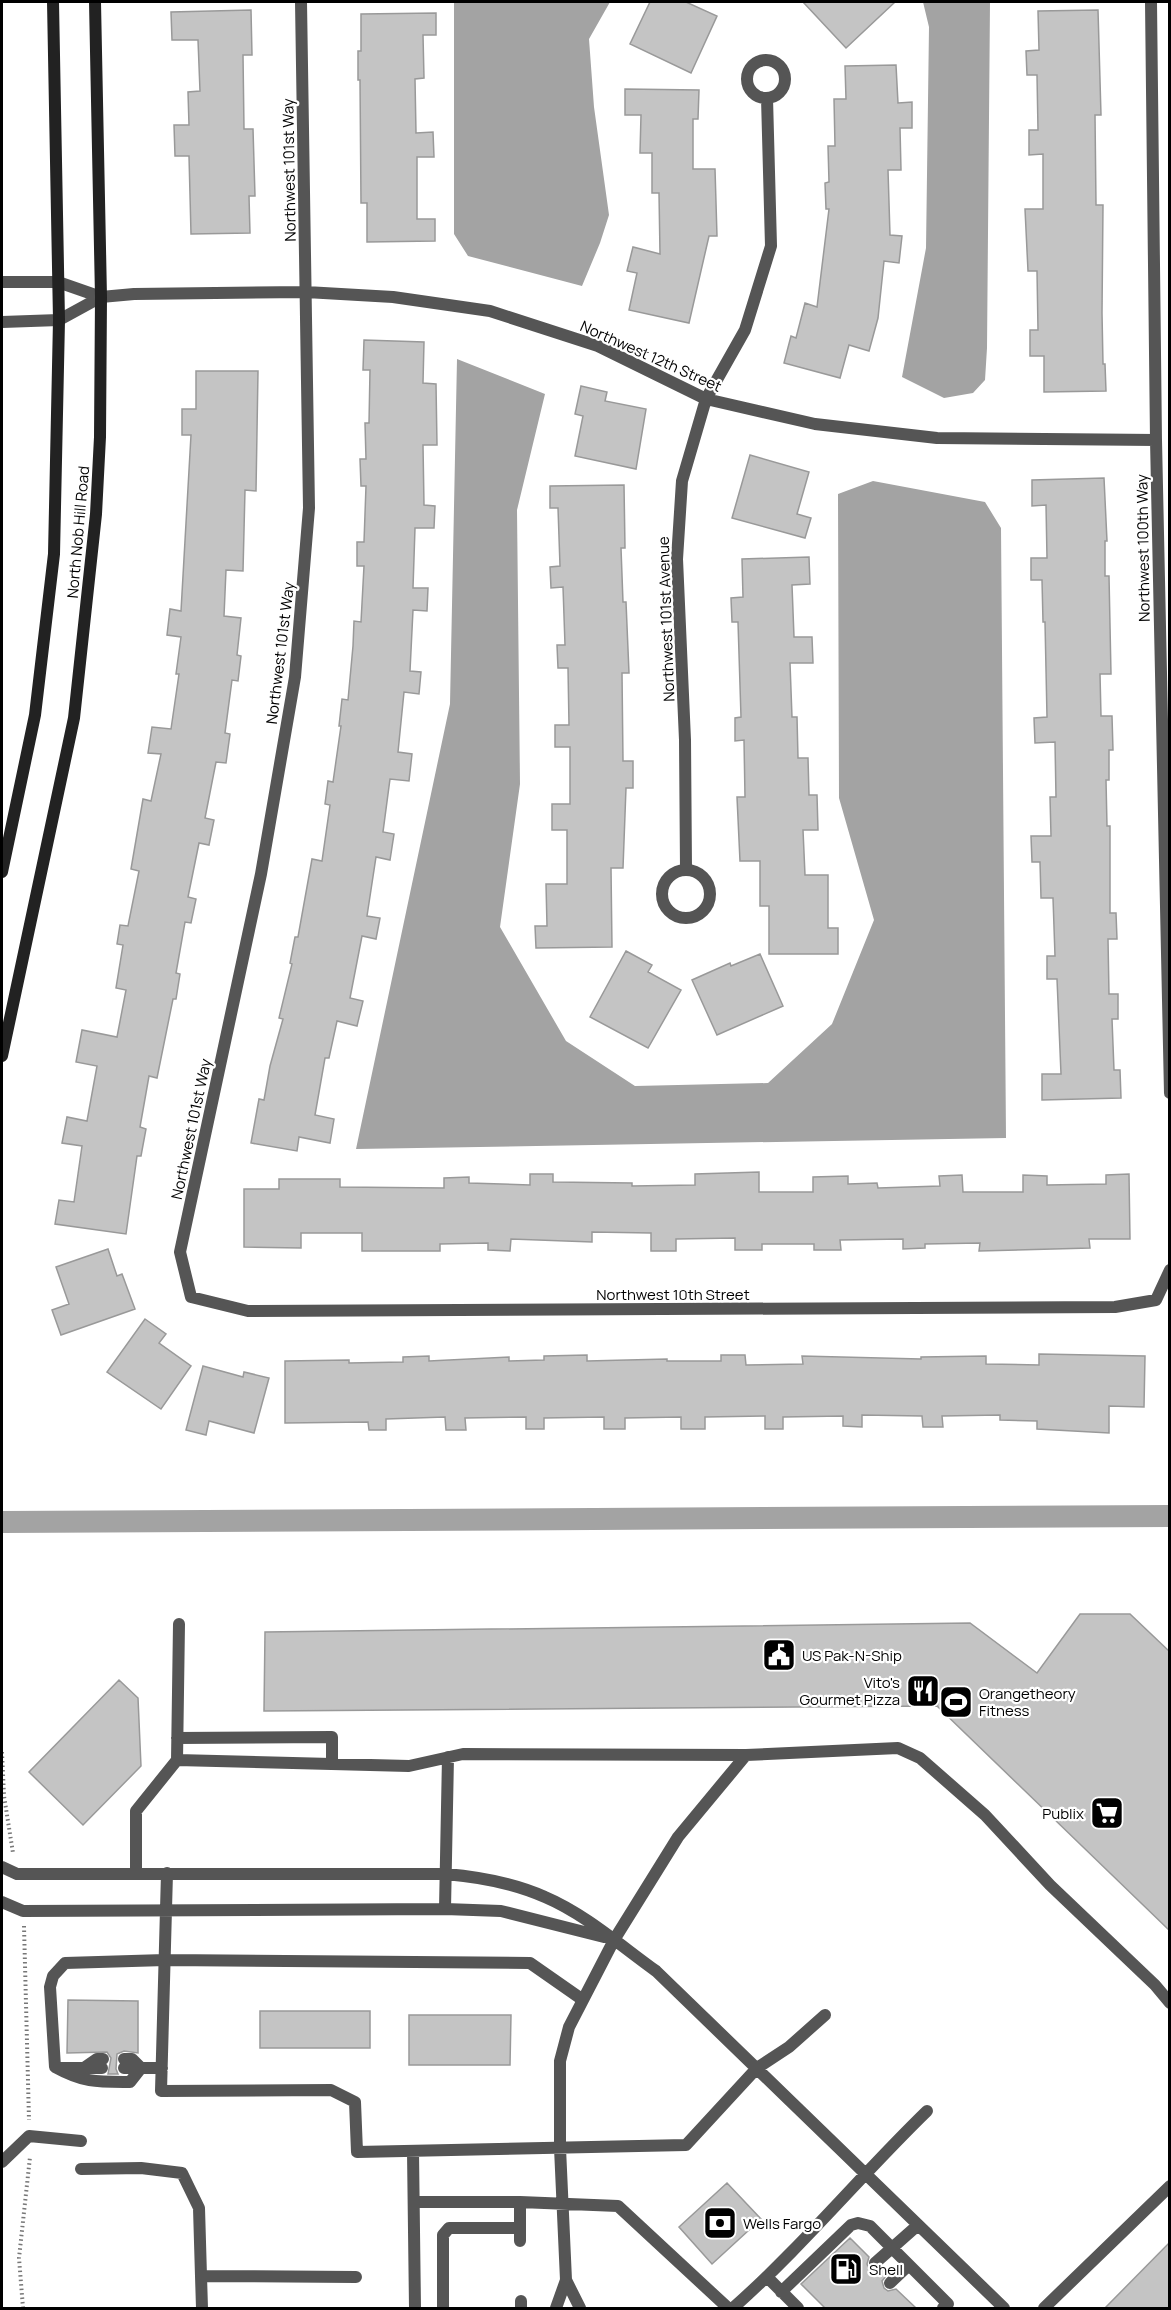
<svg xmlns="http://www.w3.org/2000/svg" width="1171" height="2310" font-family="Manrope,sans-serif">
	<rect width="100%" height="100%" fill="#fff"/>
	<path fill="#a3a3a3" d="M454 2H610L589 39 594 107 609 215 600 243 582 286 468 256 454 234Z
		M923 2H990L987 348 985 380 973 393 944 398 902 377 926 248 929 27Z
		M457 359 545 394 517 510 520 784 500 927 566 1041 635 1086 768 1083 832 1024 874 920 839 798 838 494 873 481 985 502 1001 528 1006 1138 356 1149 450 704Z"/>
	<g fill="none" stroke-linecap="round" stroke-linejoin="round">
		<path stroke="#a3a3a3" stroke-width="22" d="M2 1522 1170 1516"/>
	</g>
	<path fill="#c4c4c4" stroke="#999" stroke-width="1.5" d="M650 2H686L717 16 691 73 630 44Z
		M803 2H895L846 48Z
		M251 10 252 55H243L244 129H253L255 196H249L250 233 191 234 189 156H175L174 125H189L188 92 200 91 198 40H172L171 12Z
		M1098 10 1101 115H1095L1096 205H1103L1102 313 1103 364H1105L1106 391 1044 392V356H1030V330H1038L1037 271H1028L1025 209H1043V154L1029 155V130H1038L1037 75H1027L1026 51 1039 50 1038 11Z
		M436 13V35H423L424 78 415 79 416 133 433 132 434 157H417V219H435V241L367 242V203H361L360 80H358V51H361V14Z
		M896 65 898 103 912 102V128H900L901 170H888L890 235 902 236 899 263 884 261 878 318 869 351 849 345 840 378 784 363 791 336 796 338 805 303 817 307 829 209H826L825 183 829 182 828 146H835L834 99H846L845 66Z
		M625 89 699 90 698 119H693V169H715L717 236H709L689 323 629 310 637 273 627 271 633 247 660 254 659 193H652V153H640L641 115H625Z
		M364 340 424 342 423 383 436 384 437 445H423L424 505 435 506 434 528H415L413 588H428L427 611 413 610 410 671 421 672 419 694 404 692 398 752 412 754 409 781 390 779 383 832 394 834 390 860 376 857 367 916 380 918 376 939 362 936 350 998 363 1001 357 1026 337 1021 329 1058H325L315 1115 334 1119 330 1143 299 1137 297 1151 251 1143 259 1099 264 1100 270 1066 283 1019 279 1018 292 964 290 963 295 937H298L312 859 322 861 330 805 325 804 328 781 333 782 341 726H339L342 699 348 700 353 646 354 621 361 622 364 566H357V542H364L366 486H361L360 459H366L365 423H369L370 370H363Z
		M196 371H258L256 491 245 490 243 571 226 570 224 616 241 618 237 655 241 656 238 681 232 680 225 733 230 734 226 763 216 762 205 818 214 820 209 845 199 843 188 897 196 899 191 923 185 922 176 973 180 974 176 999H173L157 1078 149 1076 140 1127 146 1129 141 1156H137L126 1234 55 1224 59 1200 74 1202 82 1146 62 1143 67 1117 87 1121 97 1066 76 1062 82 1030 117 1037 126 990 116 988 123 945 117 944 120 925 128 926 139 871 131 869 143 799 151 801 161 754 148 753 152 727 171 729 179 674H176L181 637 167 635 170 609 181 611 191 435H182V409H196Z
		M581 386 607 392 605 401 646 409 636 469 575 456 583 416 575 414Z
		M750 455 809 472 797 514 811 518 805 538 732 518Z
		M1104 478 1107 541H1105V576H1109L1111 674H1100L1101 716H1112L1113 750H1109V780H1106L1107 826H1110V913H1116L1117 939H1108L1109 994H1118V1019H1112L1114 1070H1120L1121 1098 1042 1100V1074H1061L1057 979H1047V956H1055L1053 898H1041L1040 862H1032L1031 836H1051L1050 797H1056L1055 742 1035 743 1034 718 1047 717 1045 622H1043L1042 580H1031V558H1047L1046 505 1032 506V480Z
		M624 485 625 548H621L623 602H626L629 673H622L623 761H633V788H626L623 868H611L612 947 536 948 535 926H547L546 884H567V830H552V804H570V747H555V725H569L568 668H558L557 645H565L563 587 551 588 550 567 560 566 558 508H550V486Z
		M809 557 810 584 792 585 794 637H812L813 663H790L792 717H797L798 758H808L809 795H817L818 830H803L805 875H828V928H838V954H769V906H760V861H740L737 797H745L744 740 735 741V718L741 717 738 622H732L731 598 743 597 742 559Z
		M626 951 652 965 648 972 681 990 648 1048 590 1017Z
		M760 954 783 1006 717 1035 692 980 730 963 731 966Z
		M759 1172V1192H813V1177L848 1176V1184L877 1183 878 1188 940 1186 939 1176 962 1175 963 1192H1023V1175L1047 1176V1185L1106 1184V1175L1129 1174 1130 1239H1089L1090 1248 979 1251 980 1243 925 1244V1248L903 1249V1239L840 1240 841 1250H814V1244H762V1250H735V1238L676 1239V1251H651V1233L592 1232V1242L511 1239 510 1251 488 1250V1243L440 1244V1251H362V1233H301V1248L244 1247V1189H279V1179H340V1187L444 1188V1178L469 1177V1183L530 1185V1174H553V1182L632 1183V1186L695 1185V1174Z
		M108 1249 117 1276 122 1274 135 1309 61 1335 52 1310 69 1304 56 1267Z
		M145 1319 166 1334 159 1343 191 1366 161 1409 107 1372Z
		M1039 1354 1145 1356 1144 1407 1109 1406V1433L1037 1429V1421L1000 1420V1415L942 1416 943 1427H923L922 1416 862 1415V1427L843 1426V1416L783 1417V1429H765V1416L705 1417V1429H681V1417L625 1418V1429H604V1417L544 1418V1429H526V1417L465 1418 466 1430H446L445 1417 386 1419V1430H369L368 1422 285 1423V1361L349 1360V1363L403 1362V1357L429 1356V1361L509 1357V1361L544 1360V1356L587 1355V1361L667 1359V1361H721V1355H745L746 1365 803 1364 802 1356 921 1359V1357L986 1356V1364L1039 1365Z
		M203 1366 243 1377 244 1372 269 1378 254 1433 209 1421 206 1435 186 1430Z
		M1080 1614H1130L1170 1652V1931L937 1706 264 1711 265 1632 970 1623 1037 1673Z
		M119 1680 138 1698 141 1766 83 1825 29 1772Z
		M68 2000 138 2001V2053L124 2051 117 2054 116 2069 118 2074H108L111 2058 107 2052 67 2053Z
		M260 2011H370V2048H260Z
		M409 2015H511L510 2065H409Z
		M727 2183 761 2219 712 2264 679 2227Z
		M850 2238 869 2257 867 2264 869 2269 876 2271 881 2269 887 2275 882 2281 884 2288 888 2291 896 2289 916 2308H825L801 2284Z
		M1170 2242V2308H1105Z"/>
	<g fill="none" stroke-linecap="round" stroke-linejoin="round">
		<path stroke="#777" stroke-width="4" stroke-dasharray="1.5 3" stroke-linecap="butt" d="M2 1752 4 1796 13 1853
			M24 1926 29 2120
			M23 2308 19 2258 30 2157"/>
		<path stroke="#555" stroke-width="12" d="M177 1738 332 1737V1764
			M177 1760 179 1624
			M2 1867 17 1874H446C480 1877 514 1883 545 1897 585 1914 621 1946 656 1971L1004 2308
			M167 1873 161 2091 331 2090 355 2102 357 2152 686 2145 757 2068 789 2047 825 2015
			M136 1874V1811L177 1760 409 1766 463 1754 746 1755
			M2 1902 23 1911 445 1909 501 1911 604 1937
			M445 1909 448 1757
			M124 2059H132L141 2068
			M59 2068H84L97 2059H103
			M84 2068H102
			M124 2068H162
			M141 2068 130 2082C98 2082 84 2083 55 2067L50 1987 53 1976 65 1963 165 1960 530 1963 583 2000
			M413 2152 415 2308
			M2 2162 29 2136 81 2141
			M81 2169 141 2168 182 2173 199 2208 201 2276
			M414 2202H520L618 2206 728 2308
			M520 2241V2202
			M875 2263 918 2225
			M909 2265 948 2304 943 2308
			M768 2278 798 2308
			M566 2280 580 2308
			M781 2292 851 2225 858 2223 870 2226 909 2265 890 2283
			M202 2308 201 2276 356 2277
			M443 2308V2235L449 2228H520
			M521 2308V2301
			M556 2308 566 2280 560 2148V2061L569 2027 614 1940 678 1837 746 1755 898 1748 920 1758 985 1815 1050 1885 1155 1985 1170 2003
			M733 2308C802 2247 861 2175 927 2111
			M1044 2308 1170 2186"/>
		<path stroke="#555" stroke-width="12" d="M301 2 309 508 295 677 261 874 180 1252 191 1297 248 1311 1115 1307 1156 1300 1170 1270
			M1151 2 1156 440 1170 1093
			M747 79a19 19 0 1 1 38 0a19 19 0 1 1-38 0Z
			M2 282H58L101 297 134 294 306 292 393 297 490 311 598 346 706 399 815 424 937 438 1156 440
			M2 322 59 320 101 297
			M686 869 685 740 677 559 682 481 706 399 745 330 771 246 767 98
			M662 894a24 24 0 1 1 48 0a24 24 0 1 1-48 0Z"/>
		<path stroke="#222" stroke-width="12" d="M2 872 35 715 54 554 59 320 53 2
			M2 1056 74 718 96 514 100 437 101 297 95 2"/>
	</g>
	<defs>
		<symbol id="civic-square" viewBox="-11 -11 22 22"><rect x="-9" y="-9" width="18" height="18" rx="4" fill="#000" stroke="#fff"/><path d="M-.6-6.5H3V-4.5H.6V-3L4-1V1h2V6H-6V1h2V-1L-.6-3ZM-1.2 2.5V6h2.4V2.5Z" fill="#fff"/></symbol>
		<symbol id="restaurant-square" viewBox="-11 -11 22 22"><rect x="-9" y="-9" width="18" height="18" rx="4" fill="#000" stroke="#fff"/><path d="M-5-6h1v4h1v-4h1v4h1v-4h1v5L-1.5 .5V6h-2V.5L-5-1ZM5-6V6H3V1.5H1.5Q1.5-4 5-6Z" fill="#fff"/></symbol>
		<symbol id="stadium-square" viewBox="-11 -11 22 22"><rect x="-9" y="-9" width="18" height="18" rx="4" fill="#000" stroke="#fff"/><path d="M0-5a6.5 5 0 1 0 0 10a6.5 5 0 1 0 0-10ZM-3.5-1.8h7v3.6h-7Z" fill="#fff"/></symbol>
		<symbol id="supermarket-square" viewBox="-11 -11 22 22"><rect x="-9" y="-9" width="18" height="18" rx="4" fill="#000" stroke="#fff"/><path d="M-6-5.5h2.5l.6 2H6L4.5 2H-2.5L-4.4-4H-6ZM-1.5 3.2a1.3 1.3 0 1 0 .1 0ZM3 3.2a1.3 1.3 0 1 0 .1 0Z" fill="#fff"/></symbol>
		<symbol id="bank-square" viewBox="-11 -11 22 22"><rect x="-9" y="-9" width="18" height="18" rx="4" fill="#000" stroke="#fff"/><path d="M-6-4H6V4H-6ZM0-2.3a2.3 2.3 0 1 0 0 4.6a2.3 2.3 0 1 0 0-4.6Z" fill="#fff"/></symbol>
		<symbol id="fuel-square" viewBox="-11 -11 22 22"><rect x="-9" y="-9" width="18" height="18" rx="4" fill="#000" stroke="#fff"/><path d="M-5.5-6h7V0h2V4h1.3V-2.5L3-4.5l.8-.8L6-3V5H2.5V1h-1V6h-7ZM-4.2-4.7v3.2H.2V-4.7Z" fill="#fff"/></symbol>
	</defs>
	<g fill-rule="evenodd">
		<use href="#civic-square" x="760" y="1636" width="38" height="38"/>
		<use href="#restaurant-square" x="904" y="1672" width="38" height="38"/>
		<use href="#stadium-square" x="937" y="1683" width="38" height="38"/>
		<use href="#supermarket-square" x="1088" y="1794" width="38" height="38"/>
		<use href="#bank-square" x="701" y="2204" width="38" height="38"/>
		<use href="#fuel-square" x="827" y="2250" width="38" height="38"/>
	</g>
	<g text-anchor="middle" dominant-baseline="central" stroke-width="4.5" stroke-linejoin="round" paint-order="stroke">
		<g font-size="15" fill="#000" stroke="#fff">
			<text transform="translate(289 170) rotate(-91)">Northwest 101st Way</text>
			<text transform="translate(651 356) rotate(24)">Northwest 12th Street</text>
			<text transform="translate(78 532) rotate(-85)">North Nob Hill Road</text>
			<text transform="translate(1143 548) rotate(-91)">Northwest 100th Way</text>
			<text transform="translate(666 619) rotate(-92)">Northwest 101st Avenue</text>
			<text transform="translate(280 653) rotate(-83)">Northwest 101st Way</text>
			<text transform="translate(191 1129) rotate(-78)">Northwest 101st Way</text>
			<text x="673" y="1294">Northwest 10th Street</text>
		</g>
		<g font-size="15" fill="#000" stroke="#fff" text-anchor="start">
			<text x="802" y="1655">US Pak-N-Ship</text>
			<text x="900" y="1682" text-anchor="end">Vito's<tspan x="900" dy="17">Gourmet Pizza</tspan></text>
			<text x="979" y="1693">Orangetheory<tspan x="979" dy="17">Fitness</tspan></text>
			<text x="1084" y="1813" text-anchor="end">Publix</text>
			<text x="743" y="2223">Wells Fargo</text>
			<text x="869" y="2269">Shell</text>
		</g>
	</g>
	<rect width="1171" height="2310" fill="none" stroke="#000000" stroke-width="6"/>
</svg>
